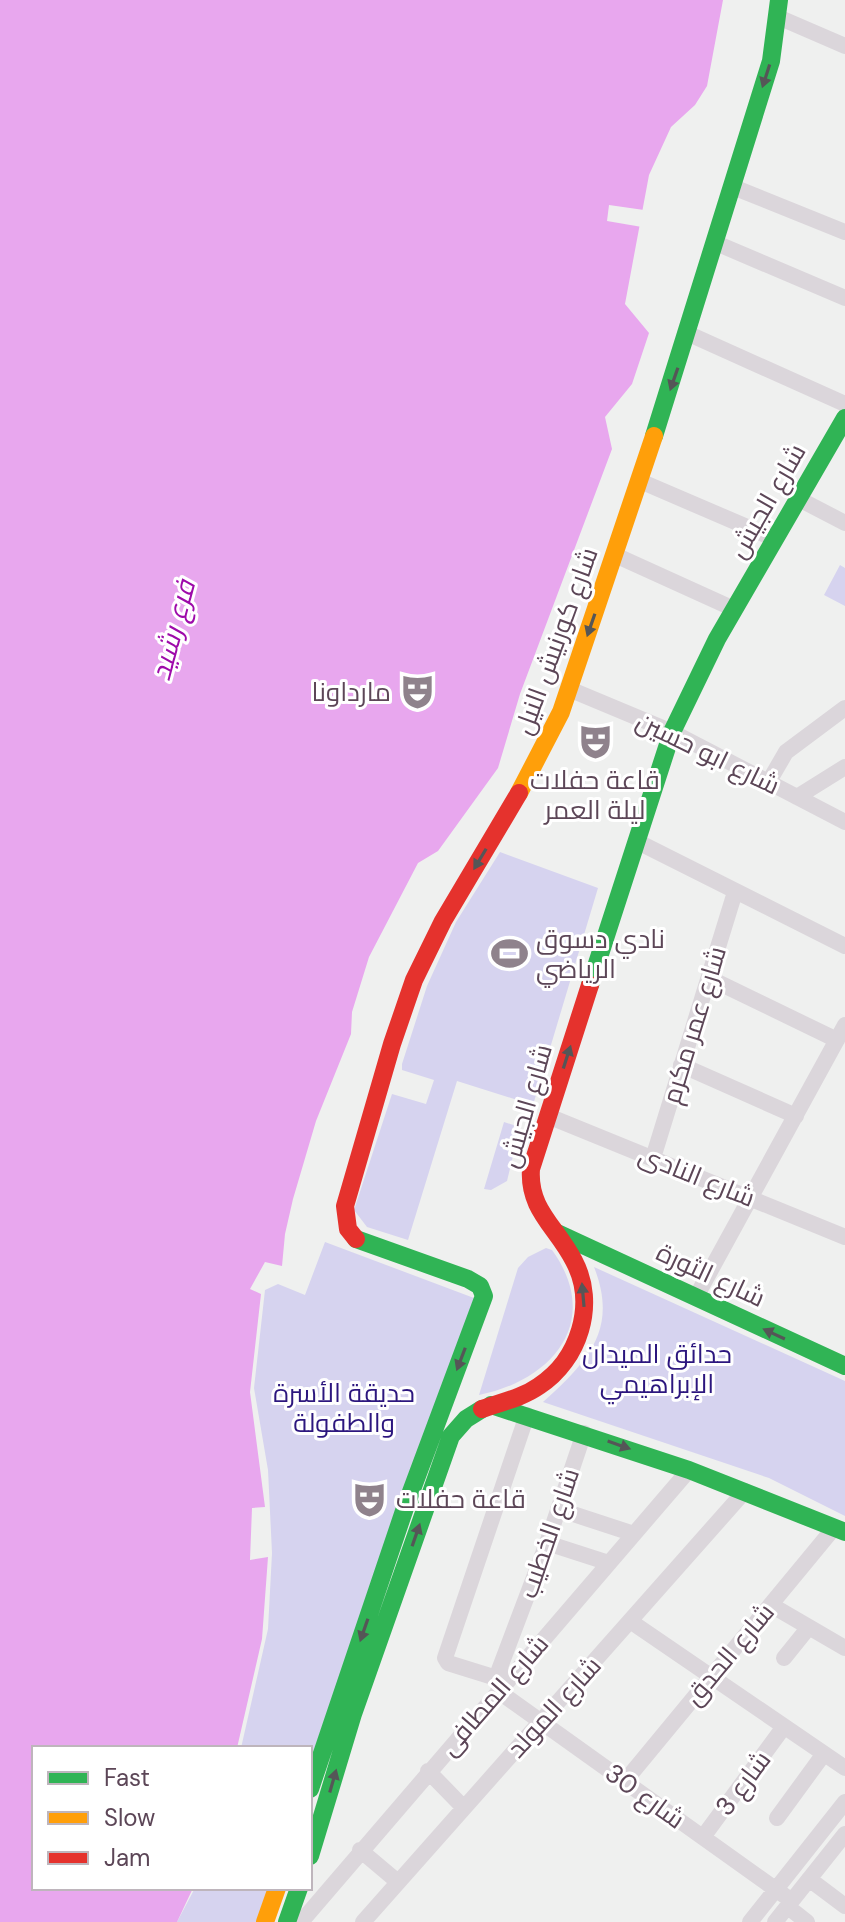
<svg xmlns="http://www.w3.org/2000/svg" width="845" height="1922" font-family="'DM Sans',Cairo,sans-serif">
	<rect width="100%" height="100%" fill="#eff0ef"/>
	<path fill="#d6d3ef" d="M840 565 845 568V606L824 595Z
		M500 852 598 888 533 1105 457 1081 408 1240 367 1227 354 1210 392 1094 426 1104 434 1080 402 1070V1064L427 986 456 922Z
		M504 1122 520 1127 507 1181 491 1190 484 1189Z
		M325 1242 474 1298 310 1761V1748H241L268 1629 272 1553 268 1470 254 1388 265 1290 278 1284 305 1295Z
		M546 1248 552 1250C603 1321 553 1380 479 1395L518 1268 528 1257Z
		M594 1267 845 1381V1516L769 1478 543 1402C587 1362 619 1330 594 1267Z
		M195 1888H268L256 1922H177Z"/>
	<path fill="#e8a7ee" d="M0 0H723L707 86 695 105 671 127 649 175 625 304 649 333 632 384 605 417 612 449 520 694 498 768 438 851 418 863 369 957 352 1012 351 1034 316 1121 293 1199 285 1234 282 1266 265 1262 250 1289 261 1294 250 1392 265 1507 252 1508 250 1560 268 1557 262 1639 237 1748H34V1888H193L177 1922H0Z"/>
	<path fill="#eff0ef" d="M609 205 644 210 642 227 607 221Z"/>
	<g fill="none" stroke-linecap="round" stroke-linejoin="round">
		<path stroke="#dbd6db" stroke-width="16" d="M778 17 845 46
			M733 187 845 232
			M716 243 845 298
			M689 334 845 404
			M640 481 775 539
			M799 499 845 523
			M615 555 734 609
			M569 689 672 732 845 822
			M768 783 786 752 845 708
			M797 797 845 767
			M636 841 845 946
			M709 978 837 1040
			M681 1065 796 1116
			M548 1116 845 1237
			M653 1158 735 892
			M696 1297 845 1025
			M558 1509 634 1534
			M547 1543 609 1563
			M771 1605 845 1648
			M630 1621 845 1768
			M784 1658 809 1627
			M496 1678 547 1543 584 1433
			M506 1681 448 1663 445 1658 527 1415
			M498 1691 792 1901
			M428 1771 464 1808
			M625 1781 834 1528
			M777 1818 823 1755
			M703 1837 783 1728
			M360 1850 398 1882
			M809 1879 845 1906
			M788 1907 807 1922
			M301 1922 689 1470
			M363 1922 745 1491
			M750 1922 845 1802
			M775 1922 845 1834"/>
		<path stroke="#30b455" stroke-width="18" d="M654 436 771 61 779 0
			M590 985 672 732 717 639 845 418
			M557 1233 845 1366
			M491 1405 689 1470 845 1532
			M310 1789 405 1508 484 1296 480 1286 468 1279 356 1239
			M310 1856 353 1714 451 1436 466 1419 482 1409
			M287 1922 299 1888"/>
		<path stroke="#ff9f0a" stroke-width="18" d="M519 793 561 712 654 436
			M265 1922 277 1888"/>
		<path stroke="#e5322d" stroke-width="18" d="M356 1239 348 1229 345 1206 392 1044 414 980 443 921 519 793
			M482 1409C501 1402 522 1398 539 1386 579 1360 597 1304 574 1261 557 1227 528 1210 531 1169L590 985"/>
	</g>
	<defs><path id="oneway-solid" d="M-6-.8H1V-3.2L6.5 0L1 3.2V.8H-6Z" transform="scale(2)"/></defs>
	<g fill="#555657">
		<use href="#oneway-solid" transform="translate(766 76) rotate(108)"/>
		<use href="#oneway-solid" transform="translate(674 379) rotate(109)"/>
		<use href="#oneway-solid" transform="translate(591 625) rotate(109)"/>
		<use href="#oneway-solid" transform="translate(480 859) rotate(121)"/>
		<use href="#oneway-solid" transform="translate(567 1057) rotate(-72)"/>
		<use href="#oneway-solid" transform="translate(583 1295) rotate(-95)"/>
		<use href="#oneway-solid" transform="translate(774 1334) rotate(-155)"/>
		<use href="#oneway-solid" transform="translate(461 1359) rotate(111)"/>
		<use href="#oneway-solid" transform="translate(619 1445) rotate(19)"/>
		<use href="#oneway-solid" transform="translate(416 1535) rotate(-71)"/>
		<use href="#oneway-solid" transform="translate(364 1630) rotate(109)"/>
		<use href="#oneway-solid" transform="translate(333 1781) rotate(-74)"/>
	</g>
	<defs>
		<symbol id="theatre-bare" viewBox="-9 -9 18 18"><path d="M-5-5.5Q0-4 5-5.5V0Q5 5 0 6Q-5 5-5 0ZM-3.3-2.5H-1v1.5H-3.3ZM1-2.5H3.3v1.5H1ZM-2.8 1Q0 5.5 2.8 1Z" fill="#8f828c" stroke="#fff" stroke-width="2.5" paint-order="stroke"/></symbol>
		<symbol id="stadium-bare" viewBox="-9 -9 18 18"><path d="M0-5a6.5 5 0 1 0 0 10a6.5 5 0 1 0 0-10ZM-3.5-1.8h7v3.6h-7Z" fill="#8f828c" stroke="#fff" stroke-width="2.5" paint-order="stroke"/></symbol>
	</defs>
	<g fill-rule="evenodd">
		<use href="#theatre-bare" x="392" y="666" width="51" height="51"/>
		<use href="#theatre-bare" x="570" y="716" width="51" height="51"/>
		<use href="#stadium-bare" x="484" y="928" width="51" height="51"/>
		<use href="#theatre-bare" x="344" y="1474" width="51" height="51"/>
	</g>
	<g text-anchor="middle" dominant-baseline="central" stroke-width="6" stroke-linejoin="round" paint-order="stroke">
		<g font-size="26" fill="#5c4657" stroke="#fff">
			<text transform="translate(767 501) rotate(-60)">شارع الجيش</text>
			<text transform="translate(556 641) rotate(-70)">شارع كورنيش النيل</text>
			<text transform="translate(708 753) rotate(26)">شارع ابو حسين</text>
			<text transform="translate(694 1025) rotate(-73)">شارع عمر مكرم</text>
			<text transform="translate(526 1106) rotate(-74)">شارع الجيش</text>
			<text transform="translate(697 1176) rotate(22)">شارع النادى</text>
			<text transform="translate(711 1275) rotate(25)">شارع الثورة</text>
			<text transform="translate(549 1533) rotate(-71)">شارع الخطيب</text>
			<text transform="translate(729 1654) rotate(-50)">شارع الحدق</text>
			<text transform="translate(494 1695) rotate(-49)">شارع المطافى</text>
			<text transform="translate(554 1707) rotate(-48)">شارع المولد</text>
			<text transform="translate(743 1783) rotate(-53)">شارع 3</text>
			<text transform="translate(645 1796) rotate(36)">شارع 30</text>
		</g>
		<g font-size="26" fill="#5c4657" stroke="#fff" text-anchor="start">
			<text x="391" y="692" text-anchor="end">مارداونا</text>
			<text x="595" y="780" text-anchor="middle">قاعة حفلات<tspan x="595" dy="30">ليلة العمر</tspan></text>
			<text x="536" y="939">نادي دسوق<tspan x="536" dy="30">الرياضي</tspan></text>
			<text x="396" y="1499">قاعة حفلات</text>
		</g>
		<g font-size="26" fill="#2c167e" stroke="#fff">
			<text x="657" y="1354">حدائق الميدان<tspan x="657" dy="30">الإبراهيمي</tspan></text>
			<text x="344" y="1393">حديقة الأسرة<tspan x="344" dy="30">والطفولة</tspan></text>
		</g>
		<g font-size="28" font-style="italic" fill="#9e0aaa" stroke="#fff">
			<text transform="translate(173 630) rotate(-75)">فرع رشيد</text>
		</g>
	</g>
	<rect x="32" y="1746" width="280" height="144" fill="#ffffff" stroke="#beb5bc" stroke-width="2"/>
	<rect x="48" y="1772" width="40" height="12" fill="#30b455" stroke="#beb5bc" stroke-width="2"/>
	<text x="104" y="1786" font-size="24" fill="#5c4657">Fast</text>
	<rect x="48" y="1812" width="40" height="12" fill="#ff9f0a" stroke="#beb5bc" stroke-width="2"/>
	<text x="104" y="1826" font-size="24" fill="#5c4657">Slow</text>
	<rect x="48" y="1852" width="40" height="12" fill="#e5322d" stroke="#beb5bc" stroke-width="2"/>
	<text x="104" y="1866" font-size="24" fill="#5c4657">Jam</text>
</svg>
